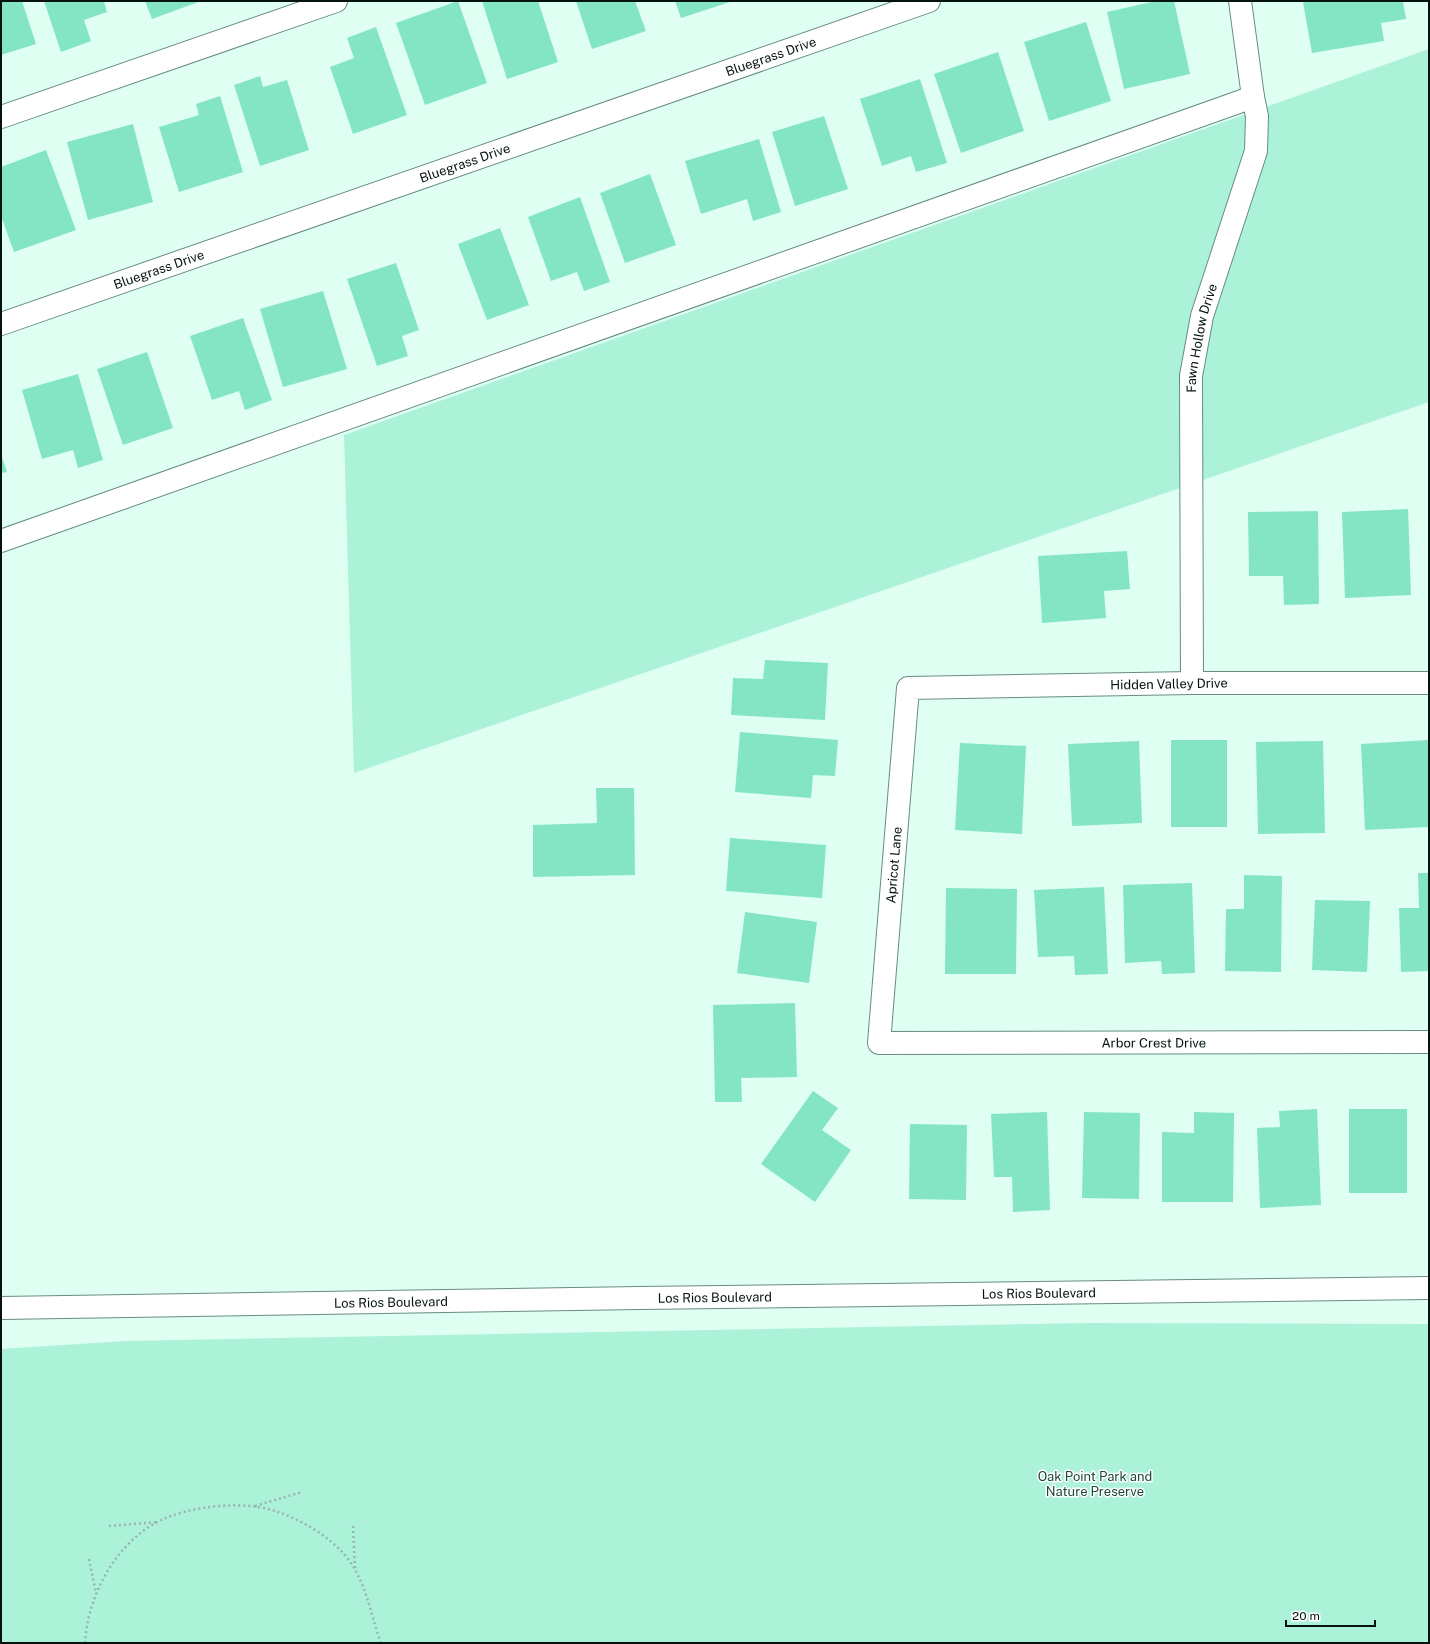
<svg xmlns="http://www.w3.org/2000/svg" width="1430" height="1644" font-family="'Public Sans',sans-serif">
	<rect width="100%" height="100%" fill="#defff2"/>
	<path fill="#acf2d9" d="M1429 49V402L354 773 344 435Z
		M1088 1323 1429 1324V1643H1V1349L126 1341Z"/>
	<path fill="#84e5c5" d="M1 1H22L36 44 1 55Z
		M44 1H104L107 12 84 20 91 41 61 52Z
		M145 1H201L152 19Z
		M458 1 487 83 425 105 396 23Z
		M482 1H538L558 62 507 79Z
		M576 1H635L646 31 592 49Z
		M675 1H733L681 18Z
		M1156 1H1174L1190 74 1124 89 1107 12Z
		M1307 1H1403L1406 19 1381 23 1384 41 1312 53 1303 2Z
		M1086 22 1111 101 1049 121 1024 42Z
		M376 27 407 115 353 134 330 67 354 58 347 38Z
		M998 52 1024 131 961 153 934 74Z
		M260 76 263 87 287 80 309 150 260 166 234 85Z
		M920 79 947 163 916 172 911 156 882 166 860 99Z
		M220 96 243 172 179 192 159 127 199 115 196 104Z
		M824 116 848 189 795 206 772 132Z
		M133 124 153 202 88 220 67 142Z
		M759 139 781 212 753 221 747 199 701 214 685 161Z
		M46 150 76 230 14 252 1 216V167Z
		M650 174 676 245 625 263 600 193Z
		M580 197 610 282 584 291 577 272 551 281 528 217Z
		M500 228 529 305 487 320 458 244Z
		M396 263 419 330 402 336 408 356 377 366 347 279Z
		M323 291 347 369 283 387 260 309Z
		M243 318 272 400 245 410 239 391 212 400 190 336Z
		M147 352 173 428 123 445 97 369Z
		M78 374 103 460 78 468 73 450 42 459 22 390Z
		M1 454 7 472 1 473Z
		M1408 509 1411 595 1345 598 1342 512Z
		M1318 511 1319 604 1284 605 1283 576H1249L1248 512Z
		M1127 551 1130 589 1104 591 1106 618 1042 623 1038 556Z
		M765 660 828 663 825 720 731 715 733 678 763 679Z
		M740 732 838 740 835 776 813 775 811 798 735 792Z
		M1171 740H1227V827H1171Z
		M1429 740V827L1365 830 1361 744Z
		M1139 741 1142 823 1072 826 1068 744Z
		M1323 741 1325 833 1258 834 1256 742Z
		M960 743 1026 746 1022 834 955 830Z
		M596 788H634L635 875 533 877V825L597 823Z
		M730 838 826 845 822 898 726 891Z
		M1418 873H1429V971L1401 972 1399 908H1419Z
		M1244 875 1282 876 1281 972 1225 971 1226 909H1244Z
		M1192 883 1195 973 1162 974 1161 961 1125 963 1123 885Z
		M1104 887 1108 974 1075 975 1074 956 1038 957 1034 890Z
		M946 888 1017 889 1016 974H945Z
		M1315 900 1370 901 1367 972 1312 970Z
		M745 912 817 922 809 983 737 973Z
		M795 1003 797 1077 741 1078 742 1102H715L713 1005Z
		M813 1091 838 1108 822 1130 851 1150 815 1202 761 1164Z
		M1317 1109 1321 1205 1260 1208 1257 1128 1280 1127 1279 1111Z
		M1349 1109H1407V1193H1349Z
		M1047 1112 1050 1210 1013 1212 1012 1177H994L991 1114Z
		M1084 1112 1140 1113 1139 1199 1082 1198Z
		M1194 1112 1234 1113 1233 1202H1162V1132L1194 1133Z
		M910 1124 967 1125 966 1200 909 1199Z"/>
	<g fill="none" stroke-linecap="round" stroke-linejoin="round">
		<defs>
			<g id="minor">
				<path d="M1 117 336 1"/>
				<path id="s1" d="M1 324 929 1"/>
				<path d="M1 541 1253 97"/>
				<path id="s2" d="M1192 683 1191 376 1202 316 1256 151 1257 116 1253 97 1240 1"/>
				<path id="s3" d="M1429 683H1192L908 688 879 1043 1429 1042"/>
				<path id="s4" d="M1 1308 640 1298 1429 1288"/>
			</g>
		</defs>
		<use href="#minor" stroke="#678d7f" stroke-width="24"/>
		<path stroke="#9ab5ab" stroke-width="2.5" stroke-dasharray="2 3" stroke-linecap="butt" d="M255 1506 302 1492
			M109 1526 158 1522
			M353 1526 355 1570
			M89 1559 96 1593
			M85 1643C88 1595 115 1544 159 1521 190 1506 242 1500 275 1511 300 1519 327 1535 344 1554 367 1581 369 1611 381 1643"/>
		<use href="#minor" stroke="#fff" stroke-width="22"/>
	</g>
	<g text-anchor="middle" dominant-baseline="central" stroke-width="3" stroke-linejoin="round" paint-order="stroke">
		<g font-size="13" fill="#04130e" stroke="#fff">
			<text stroke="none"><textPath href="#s1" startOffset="815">Bluegrass Drive</textPath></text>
			<text stroke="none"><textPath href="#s1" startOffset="491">Bluegrass Drive</textPath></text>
			<text stroke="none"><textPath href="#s1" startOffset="167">Bluegrass Drive</textPath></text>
			<text stroke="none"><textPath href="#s2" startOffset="346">Fawn Hollow Drive</textPath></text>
			<text transform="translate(1169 684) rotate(-1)">Hidden Valley Drive</text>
			<text transform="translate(894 865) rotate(-85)">Apricot Lane</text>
			<text stroke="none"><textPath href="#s3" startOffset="1152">Arbor Crest Drive</textPath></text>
			<text stroke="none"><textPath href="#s4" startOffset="1038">Los Rios Boulevard</textPath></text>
			<text stroke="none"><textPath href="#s4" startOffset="714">Los Rios Boulevard</textPath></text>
			<text stroke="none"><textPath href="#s4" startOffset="390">Los Rios Boulevard</textPath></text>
		</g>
		<g font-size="13" fill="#1d483a" stroke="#fff">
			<text x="1095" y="1476">Oak Point Park and<tspan x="1095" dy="15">Nature Preserve</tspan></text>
		</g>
	</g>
	<rect width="1430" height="1644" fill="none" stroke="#04130e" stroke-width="4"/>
	<path d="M1286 1620v6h89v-6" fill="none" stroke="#04130e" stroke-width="2"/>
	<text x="1292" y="1620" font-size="12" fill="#04130e" stroke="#ffffff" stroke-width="3" paint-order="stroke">20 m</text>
</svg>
